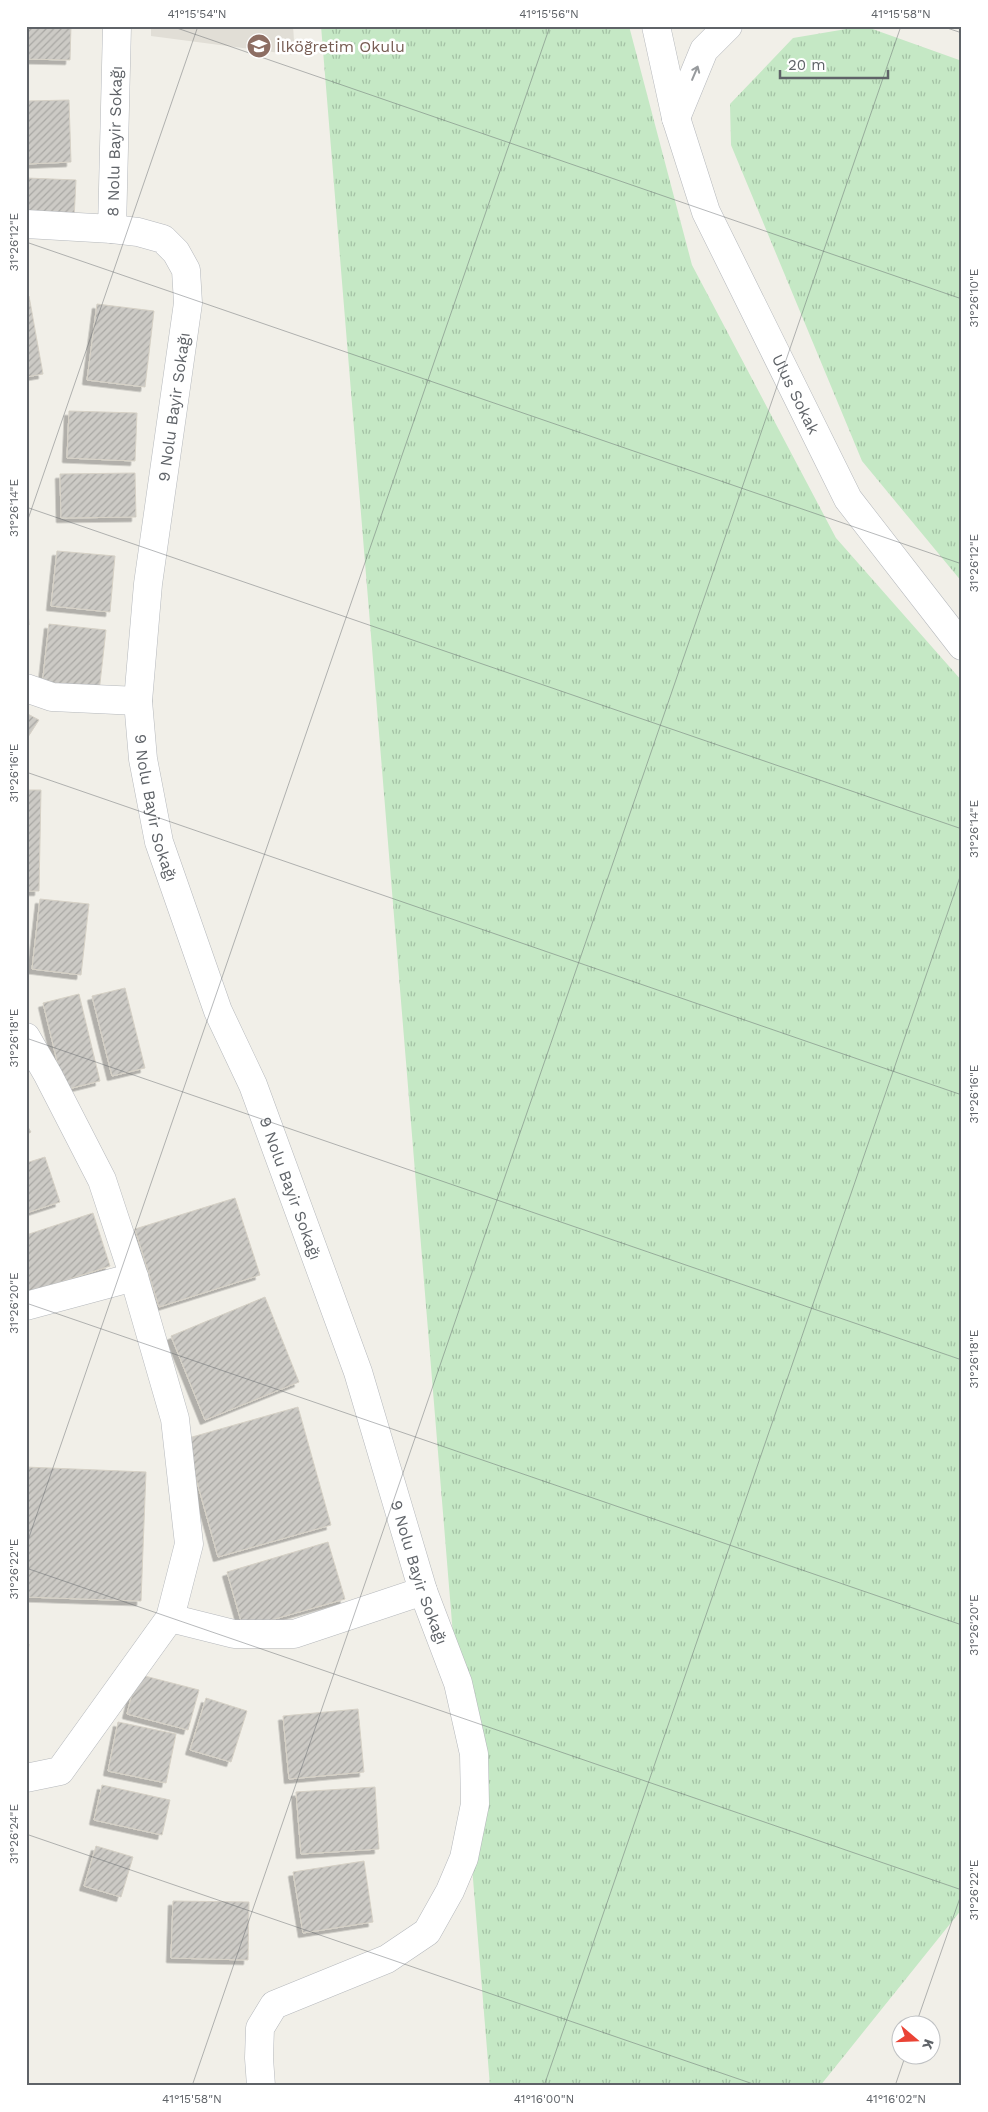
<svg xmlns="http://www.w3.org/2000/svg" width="988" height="2112" font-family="'Work Sans',sans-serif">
	<defs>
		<pattern id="grass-tufts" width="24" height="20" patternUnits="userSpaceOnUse" patternTransform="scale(1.25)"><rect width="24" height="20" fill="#c5e8c5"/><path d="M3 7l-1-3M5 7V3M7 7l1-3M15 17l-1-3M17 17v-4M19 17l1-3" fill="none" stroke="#a3c0a4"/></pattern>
		<pattern id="building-hatch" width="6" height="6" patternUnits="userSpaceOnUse" patternTransform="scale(1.25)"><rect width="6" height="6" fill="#cccac5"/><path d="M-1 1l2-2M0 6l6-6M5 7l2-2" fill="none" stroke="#a9a8a4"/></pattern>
		<filter id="shadow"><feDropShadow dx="-4.5" dy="4.5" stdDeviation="0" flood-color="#0004"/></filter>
	</defs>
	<rect width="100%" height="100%" fill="#f1efe8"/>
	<path fill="#e1ded6" d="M151 26H293L295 55 151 36Z"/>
	<path fill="url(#grass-tufts)" d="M321 26H629L692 265 836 538 962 681V1909L820 2086H490Z
		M864 26 962 61V582L862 461 731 145 730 104 793 38Z"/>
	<path fill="url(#building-hatch)" stroke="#d6d1c6" filter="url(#shadow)" d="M26 26H71L70 60 26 59Z
		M69 100 71 162 26 164V101Z
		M27 178 76 180 74 220 26 218Z
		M26 296H29L43 374 26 377Z
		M97 304 154 311 145 387 87 380Z
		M69 411 137 413 135 461 67 458Z
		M135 473 136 517 61 518 60 474Z
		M57 551 115 556 110 612 51 606Z
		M26 581 29 625H26Z
		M49 624 106 630 99 692 42 686Z
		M26 713 39 720 26 740Z
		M26 790H41L39 891H26Z
		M40 899 89 904 81 975 32 969Z
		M125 988 145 1068 112 1076 92 996Z
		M79 994 100 1081 64 1090 43 1003Z
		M26 1124 31 1132 26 1135Z
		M45 1157 60 1202 26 1213V1163Z
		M235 1198 260 1275 159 1307 135 1229Z
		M93 1213 110 1266 26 1293V1235Z
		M265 1297 299 1382 205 1420 171 1336Z
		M298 1407 331 1525 218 1557 185 1439Z
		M26 1467 146 1472 141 1601 26 1597Z
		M328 1542 345 1599 243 1628 227 1572Z
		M26 1643 29 1644 26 1668Z
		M137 1674 199 1690 188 1730 127 1714Z
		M206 1698 247 1711 231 1762 190 1750Z
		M358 1709 364 1772 289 1779 283 1716Z
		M118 1722 176 1734 166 1783 108 1771Z
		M102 1785 170 1800 162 1835 94 1820Z
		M375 1787 379 1849 301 1854 296 1792Z
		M96 1846 133 1857 121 1897 84 1886Z
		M364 1861 373 1922 303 1933 293 1872Z
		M173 1901 249 1902 248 1960 171 1958Z"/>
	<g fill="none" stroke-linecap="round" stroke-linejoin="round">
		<defs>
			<g id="minor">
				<path id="s1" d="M656 26 676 118 706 212 848 499 962 646"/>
				<path d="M676 118 704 50 728 26"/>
				<path id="s2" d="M26 224 112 229 117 26"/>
				<path id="s3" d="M112 229 138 232 163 239 176 252 186 270 188 303 148 584 138 701 143 759 159 842 218 1011 253 1085 358 1372 423 1591 458 1683 474 1754 475 1804 464 1858 450 1891 427 1932 387 1959 274 2005 260 2028 259 2058 261 2086"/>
				<path d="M26 688 52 697 138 701"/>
				<path d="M26 1037 48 1075 102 1180 134 1277 175 1419 189 1544 170 1618 60 1771 26 1778"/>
				<path d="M26 1306 134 1277"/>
				<path d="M170 1618 234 1634H294L423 1591"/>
			</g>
		</defs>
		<use href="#minor" stroke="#b5b8bc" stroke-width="29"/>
		<use href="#minor" stroke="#fff" stroke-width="28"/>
	</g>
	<defs><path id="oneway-shaft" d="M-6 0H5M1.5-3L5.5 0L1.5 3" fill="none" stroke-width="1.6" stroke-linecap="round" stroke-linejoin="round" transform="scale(1.25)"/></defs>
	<use stroke="#979a9d" href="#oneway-shaft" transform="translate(695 73) rotate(-67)"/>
	<path fill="none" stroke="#5f6368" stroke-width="1" stroke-opacity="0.45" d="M171 26 962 299M941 26 962 33M26 242 962 564M26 507 962 829M26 525 198 26M26 772 962 1095M26 1038 962 1360M26 1303 962 1625M26 1546 550 26M26 1568 962 1890M26 1834 759 2086M916 2024 962 1892M192 2086 901 26M544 2086 962 871M895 2086 906 2054"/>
	<defs>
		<symbol id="school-disc" viewBox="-11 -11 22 22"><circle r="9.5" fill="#8d6e63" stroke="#fff"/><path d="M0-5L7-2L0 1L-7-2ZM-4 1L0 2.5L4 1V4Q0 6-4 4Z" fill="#fff"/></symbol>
	</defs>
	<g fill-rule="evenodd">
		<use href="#school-disc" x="245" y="32" width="28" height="28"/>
	</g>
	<g text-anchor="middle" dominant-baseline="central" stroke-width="5" stroke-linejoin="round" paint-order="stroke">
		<g font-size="16" fill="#785e54" stroke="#fff" text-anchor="start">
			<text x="276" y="46">İlköğretim Okulu</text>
		</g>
		<g font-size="16" fill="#5f6368" stroke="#fff">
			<text stroke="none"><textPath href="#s2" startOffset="174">8 Nolu Bayir Sokağı</textPath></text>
			<text stroke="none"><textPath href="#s1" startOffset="396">Ulus Sokak</textPath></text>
			<text transform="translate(174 407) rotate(-82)">9 Nolu Bayir Sokağı</text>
			<text stroke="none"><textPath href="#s3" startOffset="634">9 Nolu Bayir Sokağı</textPath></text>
			<text stroke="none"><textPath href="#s3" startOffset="1039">9 Nolu Bayir Sokağı</textPath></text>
			<text stroke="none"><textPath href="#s3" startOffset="1444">9 Nolu Bayir Sokağı</textPath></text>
		</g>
	</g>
	<rect width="988" height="2112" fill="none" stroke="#ffffff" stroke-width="55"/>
	<g transform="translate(916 2040) rotate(109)"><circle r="24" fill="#ffffff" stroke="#bfc1c3"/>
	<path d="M0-4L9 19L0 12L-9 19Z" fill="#ea4335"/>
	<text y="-8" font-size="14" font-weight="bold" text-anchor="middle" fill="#5f6368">K</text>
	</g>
	<path d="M780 70v8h108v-8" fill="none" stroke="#5f6368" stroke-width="2.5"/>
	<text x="788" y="70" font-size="15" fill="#5f6368" stroke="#ffffff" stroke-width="4" paint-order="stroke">20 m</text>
	<rect x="28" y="28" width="932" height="2056" fill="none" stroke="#5f6368" stroke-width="2"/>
	<g font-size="12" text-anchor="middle" fill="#5f6368">
		<text x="197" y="18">41°15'54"N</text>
		<text x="549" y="18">41°15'56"N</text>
		<text x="901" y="18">41°15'58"N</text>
		<text transform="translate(14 242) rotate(-90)" y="4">31°26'12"E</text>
		<text transform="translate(974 298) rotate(-90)" y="4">31°26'10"E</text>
		<text transform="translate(14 508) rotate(-90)" y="4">31°26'14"E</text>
		<text transform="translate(974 563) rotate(-90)" y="4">31°26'12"E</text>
		<text transform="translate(14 773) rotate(-90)" y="4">31°26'16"E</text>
		<text transform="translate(974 829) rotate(-90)" y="4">31°26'14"E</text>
		<text transform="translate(14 1038) rotate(-90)" y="4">31°26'18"E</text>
		<text transform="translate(974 1094) rotate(-90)" y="4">31°26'16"E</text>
		<text transform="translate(14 1303) rotate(-90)" y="4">31°26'20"E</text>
		<text transform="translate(974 1359) rotate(-90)" y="4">31°26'18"E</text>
		<text transform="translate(14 1569) rotate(-90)" y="4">31°26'22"E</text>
		<text transform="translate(974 1625) rotate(-90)" y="4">31°26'20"E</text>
		<text transform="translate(14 1834) rotate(-90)" y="4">31°26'24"E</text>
		<text transform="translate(974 1890) rotate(-90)" y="4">31°26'22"E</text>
		<text x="192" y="2103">41°15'58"N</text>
		<text x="544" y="2103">41°16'00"N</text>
		<text x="896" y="2103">41°16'02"N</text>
	</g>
</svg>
